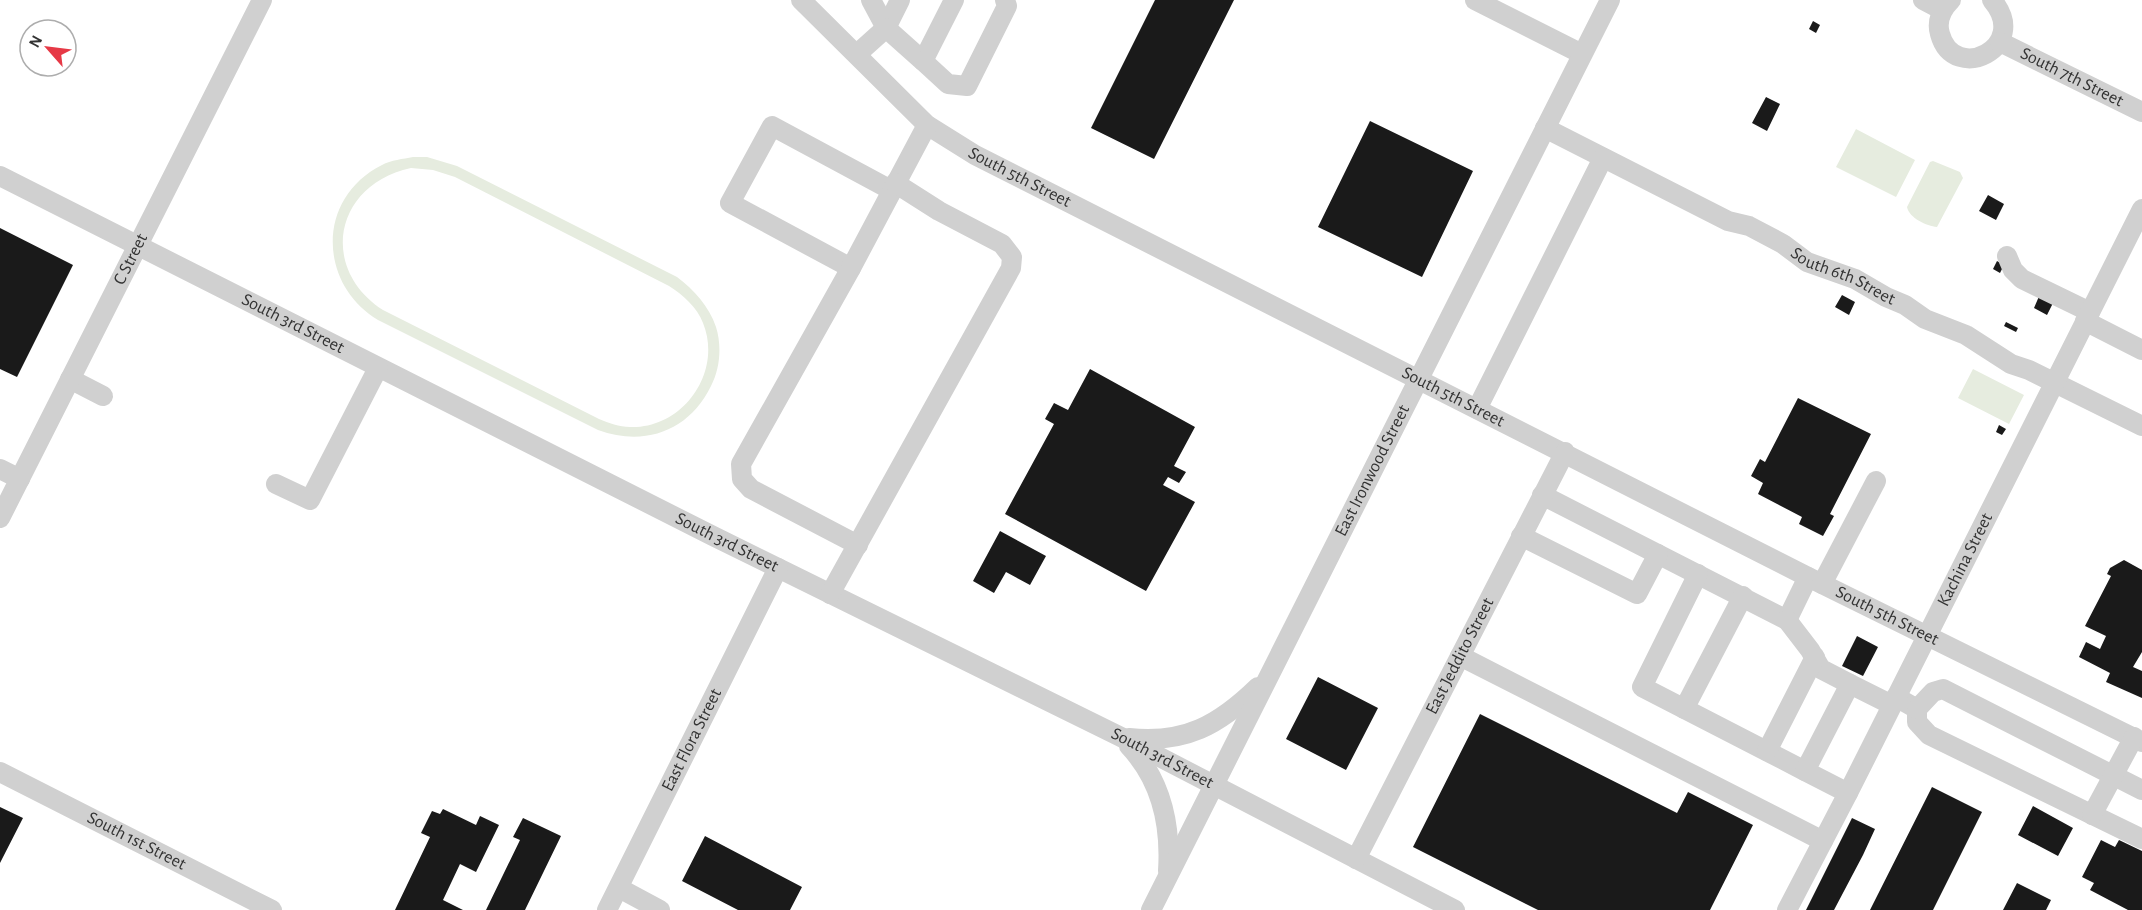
<svg xmlns="http://www.w3.org/2000/svg" width="2142" height="910" font-family="'Alegreya Sans',sans-serif">
	<rect width="100%" height="100%" fill="#fff"/>
	<path fill="#e6ecdf" fill-rule="evenodd" d="M1856 129 1915 160 1896 197 1836 167Z
		M413 157H427L457 166 677 277C694 290 709 306 716 327 722 346 720 369 711 386 689 431 645 447 598 430L378 320C318 284 316 198 382 165 391 160 403 159 413 157ZM411 168 433 170 455 177 669 286C683 295 697 307 703 323 723 372 683 429 630 427 619 427 609 423 599 419L383 310C318 268 335 184 411 168Z
		M1933 161 1960 172 1963 178 1937 227C1927 226 1909 218 1907 207L1930 162Z
		M1973 369 2024 395 2009 424 1958 398Z"/>
	<path fill="#1a1a1a" d="M1155 0H1234L1154 159 1091 128Z
		M1813 21 1820 25 1816 33 1809 29Z
		M1766 97 1780 104 1767 131 1752 123Z
		M1370 121 1473 171 1422 277 1318 227Z
		M1988 195 2004 204 1996 220 1979 211Z
		M0 228 73 265 17 377 0 369Z
		M1997 261 2004 265 2000 273 1993 269Z
		M2040 294 2054 301 2047 315 2034 308Z
		M1842 295 1855 302 1849 315 1835 307Z
		M2006 322 2018 328 2016 332 2004 326Z
		M1090 369 1195 427 1174 466 1186 472 1179 483 1168 477 1163 485 1195 502 1146 591 1005 514 1054 424 1045 419 1054 403 1068 410Z
		M1798 398 1871 434 1830 514 1834 516 1823 536 1799 524 1802 517 1758 494 1763 483 1751 476 1760 459 1765 462Z
		M1999 425 2006 429 2002 435 1996 432Z
		M1000 531 1046 556 1030 585 1006 572 994 593 973 581Z
		M2124 560 2142 570V652L2133 667 2142 671V698L2106 682 2110 673 2079 657 2086 642 2100 649 2106 636 2085 626 2111 576 2107 574 2110 568Z
		M1857 636 1878 647 1863 676 1842 666Z
		M1318 677 1378 708 1346 770 1286 739Z
		M1480 714 1677 813 1688 792 1753 825 1710 910H1538L1413 847Z
		M1932 787 1982 812 1933 910H1870Z
		M2033 806 2073 828 2058 856 2018 835Z
		M0 807 23 818 0 863Z
		M443 809 476 825 480 816 499 825 476 872 460 864 443 900 463 910H395L430 837 421 833 432 811 440 814Z
		M523 818 561 836 525 910H486L520 840 513 837Z
		M1852 818 1875 829 1863 855 1834 910H1806Z
		M705 836 802 887 790 910H738L682 881Z
		M2101 840 2115 847 2119 840 2142 851V910H2128L2090 890 2094 883 2082 877Z
		M2017 883 2051 900 2046 910H2003Z"/>
	<g fill="none" stroke-linecap="round" stroke-linejoin="round">
		<g stroke="#d0d0d0" stroke-width="20">
			<path id="s1" d="M801 0 927 125 975 155 1808 577 2142 742"/>
			<path d="M871 0 886 28"/>
			<path d="M1475 0 1582 54"/>
			<path d="M1923 0 1942 10"/>
			<path d="M1951 0C1942 9 1936 21 1940 34 1954 85 2032 47 1992 0"/>
			<path d="M886 28 900 0"/>
			<path id="s2" d="M2000 42 2142 112"/>
			<path d="M857 54 886 28 923 61 954 0"/>
			<path d="M923 61 948 84 967 86 1007 6 1005 0"/>
			<path id="s3" d="M1545 128 1728 221 1749 226 1783 244 1807 262 1855 279 1886 297 1905 305 1925 319 1966 335 2011 364 2029 370 2142 426"/>
			<path id="s4" d="M0 176 713 536 1121 737 1455 910"/>
			<path d="M2007 256 2013 270 2022 279 2090 312"/>
			<path d="M851 268 730 203 772 126 891 190"/>
			<path d="M2085 321 2142 350"/>
			<path d="M70 379 103 396"/>
			<path d="M1477 409 1603 158"/>
			<path d="M0 469 20 479"/>
			<path d="M276 484 310 500 378 368"/>
			<path d="M1542 495 1787 620 1808 577"/>
			<path id="s5" d="M0 518 262 0"/>
			<path d="M1521 536 1637 594 1658 554"/>
			<path d="M858 545 751 489 742 479 741 464 851 268 927 125"/>
			<path d="M1698 574 1642 687 1805 771"/>
			<path d="M1822 584 1876 481"/>
			<path d="M830 594 1011 268 1012 257 1002 244 939 211 895 183"/>
			<path d="M1787 620 1810 650 1821 669 1850 684"/>
			<path d="M1460 656 1823 841"/>
			<path d="M1896 697 1917 709V722L1929 735 2142 839"/>
			<path d="M1684 709 1743 596"/>
			<path d="M1917 709 1933 692 1943 689 2142 790"/>
			<path d="M1129 738C1185 744 1219 725 1258 687"/>
			<path d="M1129 746C1161 780 1171 825 1168 871"/>
			<path d="M1767 751 1815 657"/>
			<path id="s6" d="M0 772 272 910"/>
			<path d="M1848 793 1805 771 1850 684 1892 705"/>
			<path d="M2092 815 2134 737"/>
			<path id="s7" d="M1356 859 1565 452"/>
			<path d="M619 888 660 910"/>
			<path id="s8" d="M607 910 778 568"/>
			<path id="s9" d="M1151 910 1610 0"/>
			<path id="s10" d="M1787 910 1848 793 2142 209"/>
		</g>
	</g>
	<g text-anchor="middle" dominant-baseline="central" stroke-width="6" stroke-linejoin="round" paint-order="stroke">
		<g font-size="18" fill="#333" stroke="#fff">
			<text stroke="none"><textPath href="#s2" startOffset="80">South 7th Street</textPath></text>
			<text stroke="none"><textPath href="#s1" startOffset="284">South 5th Street</textPath></text>
			<text stroke="none"><textPath href="#s5" startOffset="290">C Street</textPath></text>
			<text stroke="none"><textPath href="#s3" startOffset="334">South 6th Street</textPath></text>
			<text stroke="none"><textPath href="#s4" startOffset="328">South 3rd Street</textPath></text>
			<text stroke="none"><textPath href="#s1" startOffset="770">South 5th Street</textPath></text>
			<text stroke="none"><textPath href="#s9" startOffset="492">East Ironwood Street</textPath></text>
			<text stroke="none"><textPath href="#s4" startOffset="814">South 3rd Street</textPath></text>
			<text stroke="none"><textPath href="#s10" startOffset="393">Kachina Street</textPath></text>
			<text stroke="none"><textPath href="#s1" startOffset="1256">South 5th Street</textPath></text>
			<text stroke="none"><textPath href="#s7" startOffset="228">East Jeddito Street</textPath></text>
			<text stroke="none"><textPath href="#s8" startOffset="190">East Flora Street</textPath></text>
			<text stroke="none"><textPath href="#s4" startOffset="1300">South 3rd Street</textPath></text>
			<text stroke="none"><textPath href="#s6" startOffset="153">South 1st Street</textPath></text>
		</g>
	</g>
	<g transform="translate(48 48) rotate(298)"><circle r="28" fill="#ffffff" stroke="#adadad" stroke-width="1.5"/>
	<path d="M0-4.5L10 22L0 15L-10 22Z" fill="#e63946"/>
	<text y="-9" font-size="16" font-weight="bold" text-anchor="middle" fill="#333333">N</text>
	</g>
</svg>
